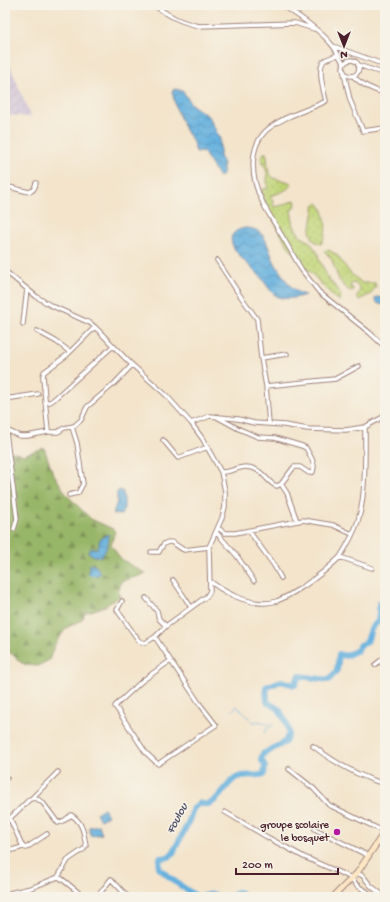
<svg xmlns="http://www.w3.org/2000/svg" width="390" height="902" font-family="'Gochi Hand',sans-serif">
	<defs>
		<pattern id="industrial-furrows" width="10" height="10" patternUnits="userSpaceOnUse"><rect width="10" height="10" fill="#ccbed4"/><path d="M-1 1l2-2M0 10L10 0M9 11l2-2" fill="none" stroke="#b1a3b6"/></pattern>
		<pattern id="grass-dots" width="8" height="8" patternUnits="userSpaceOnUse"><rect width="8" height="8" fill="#c1d578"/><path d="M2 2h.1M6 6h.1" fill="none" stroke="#a7b668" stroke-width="1.8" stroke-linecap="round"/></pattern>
		<pattern id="forest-firs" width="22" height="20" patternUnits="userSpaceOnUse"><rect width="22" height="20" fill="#98b668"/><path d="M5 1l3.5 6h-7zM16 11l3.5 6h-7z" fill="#7e9356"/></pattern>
		<pattern id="water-waves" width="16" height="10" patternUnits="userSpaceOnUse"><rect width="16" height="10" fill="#65b0de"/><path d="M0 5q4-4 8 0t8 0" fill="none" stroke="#558fb4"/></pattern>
	</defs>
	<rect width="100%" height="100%" fill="#f7f3e8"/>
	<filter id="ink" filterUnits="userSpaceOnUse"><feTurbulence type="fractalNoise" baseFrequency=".025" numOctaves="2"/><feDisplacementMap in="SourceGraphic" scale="8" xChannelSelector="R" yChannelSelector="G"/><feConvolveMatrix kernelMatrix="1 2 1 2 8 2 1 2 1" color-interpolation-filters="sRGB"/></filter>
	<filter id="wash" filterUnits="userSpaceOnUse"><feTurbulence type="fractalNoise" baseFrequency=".012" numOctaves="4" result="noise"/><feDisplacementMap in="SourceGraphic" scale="16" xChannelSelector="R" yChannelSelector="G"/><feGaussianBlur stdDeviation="0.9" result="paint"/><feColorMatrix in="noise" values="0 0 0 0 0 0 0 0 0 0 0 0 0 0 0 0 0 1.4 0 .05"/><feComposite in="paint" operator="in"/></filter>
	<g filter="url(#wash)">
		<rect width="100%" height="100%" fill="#f3e4cb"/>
		<path fill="url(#industrial-furrows)" d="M7 35 6 56 31 117 5 115V36Z"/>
		<path fill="url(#grass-dots)" stroke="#867a52" d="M264 153H266C269 160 266 167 270 174 273 182 285 178 292 184 286 192 278 193 270 196L273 200 274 207 283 205 295 200 296 204 291 211 294 226 300 236 310 242 318 253 319 259 328 278 339 291 341 297 340 301C330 294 322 285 314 276 288 251 273 224 261 190L268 188C266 182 268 177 267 172 265 166 261 162 261 156Z
			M318 203C325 208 327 227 325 235 325 238 322 241 321 244L314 241 310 232 315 204Z
			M329 250 337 255 350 273 362 283H375L376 286 371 294 359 300 357 298V295L359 293C361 288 358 286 354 283L351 284 350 287 353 288V291L348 290 339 280 331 258 324 251Z"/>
		<path fill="url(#forest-firs)" stroke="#716a4a" d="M44 448 52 471 66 494 91 519 115 530 111 545 121 559 146 574 121 581 118 593 120 596 105 606 85 613 82 620 66 628 54 646 49 660 38 666 27 665 20 662 12 654 5 650V450L23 455Z"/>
		<path fill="url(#water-waves)" stroke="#586884" d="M175 89 183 91 191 104 209 117 220 139V156L223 164V175L219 177 203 151 196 152 192 140 185 130 176 108 172 91Z
			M245 228C267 228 266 245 274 261 278 269 287 283 294 289 297 292 301 294 305 295 297 298 283 301 275 295 270 291 264 281 260 276 249 265 211 235 245 228Z
			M376 297 385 298V305L379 304 375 301V299Z
			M120 490 123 492C124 501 126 508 121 515L113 514 117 501V492Z
			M108 534 109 535C109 543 106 551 101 557L94 556 88 552 90 549 98 548 100 539Z
			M92 564 97 567 100 573 97 576 90 575 88 573 89 570V565Z
			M104 808 108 816 100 820 96 813Z
			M99 825 102 834 91 836 89 827Z"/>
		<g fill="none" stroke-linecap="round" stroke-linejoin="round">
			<path stroke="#65b0de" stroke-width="1" d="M232 711 237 706 254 723 257 721 273 725 269 728 266 729 265 733"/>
			<path stroke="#65b0de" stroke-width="6" d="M197 897 174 881 159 868 160 858 169 857 173 853 188 823 193 809 199 803C215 810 223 788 233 780 243 772 254 778 264 774L265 767C264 761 259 761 263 754L285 742 289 733 286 722 279 709 267 702 266 687 281 681 295 685 299 676 329 680 337 670 339 654 345 656 358 650 359 646 367 642 371 629 378 621 380 603 385 601
				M200 897 213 894 218 897
				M231 897 238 892 241 893 243 897"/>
		</g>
	</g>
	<g filter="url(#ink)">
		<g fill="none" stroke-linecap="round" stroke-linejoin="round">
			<defs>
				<path id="street" d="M154 5C169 16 180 22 199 26L295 23 314 29
					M282 5C296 14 322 32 332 45 337 51 340 58 344 64
					M333 46 385 65
					M337 55C334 57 328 58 325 60 316 66 324 92 326 101 307 111 285 115 268 129 247 147 251 180 263 203 266 210 271 217 275 224 284 239 293 254 301 269L319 292 370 333 385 347
					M343 68a8 8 0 1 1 16 0a8 8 0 1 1-16 0Z
					M358 65 385 74
					M344 73 350 100 363 131 385 128
					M353 76C362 85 372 90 385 93
					M5 186 29 192C34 191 35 187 36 183
					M217 260 239 294 257 319 261 358 266 386 269 424
					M5 271 37 297 50 305 90 323 95 327 129 362 166 395 191 423 202 438 221 472 225 491V507L222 518 209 547 210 591 207 596 166 626 155 637 199 703 216 725 158 764 146 753 115 706 142 681 170 661
					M23 324 27 289
					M37 331 57 342 70 352
					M261 358 287 354
					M266 386 335 379 359 366
					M5 399 38 394
					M45 402H50L53 400 113 346
					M217 417 239 429 258 437 275 438 302 446 306 448 312 459 314 466 313 472 309 473 300 467H294L281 484 277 486C268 484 265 473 255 469 239 463 234 473 221 472
					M191 423 210 416 238 419 254 423 284 425 308 429 346 430 365 427 385 416
					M5 425 17 519 14 529
					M6 430 20 436H27L48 432H58L64 428 74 426 81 420 87 407 115 383 132 365
					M48 432 43 376 44 372 67 355 95 327
					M163 440 178 458 208 447
					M281 484 287 493 297 521
					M69 495 78 493 83 484 77 443 72 427
					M218 528 225 533H235L303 520 333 525 352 534
					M249 531 273 564 281 578
					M216 532 237 556 254 581
					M151 552H159C160 550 162 546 164 544 172 538 177 547 184 550L209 547
					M340 557C347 546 354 533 358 521 366 495 365 455 365 427
					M173 580 191 607
					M211 582C228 595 255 608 277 601 287 597 296 591 304 586 317 577 329 568 340 557L372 568
					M146 598 157 611 159 619 166 626
					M122 601 117 610 139 641 145 643 155 637
					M375 665 385 657
					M313 746C334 762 359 777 385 784
					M289 769 313 788 329 805 385 832
					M5 779 7 778
					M32 798 58 772
					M225 812 267 837 304 857 352 878C356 889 367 889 373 897
					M10 819 23 847
					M5 823 30 799 36 798 43 803 58 823 65 820 71 815C83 822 84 834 86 846
					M315 829 369 856
					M378 842 385 850
					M5 852 23 847 26 848 47 834
					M357 873 363 876 371 886 385 897
					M58 877 62 879 84 897
					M5 894 31 888 58 877 68 860 84 849
					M97 897 111 879 128 897"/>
				<path id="secondary" d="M333 897 357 873 385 831"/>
			</defs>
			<use href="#street" stroke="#9e827b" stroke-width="5.5"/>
			<use href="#secondary" stroke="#9e827b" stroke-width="7"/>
			<use href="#street" stroke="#fff" stroke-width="3.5"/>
			<use href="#secondary" stroke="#fce6c4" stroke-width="5"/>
		</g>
	</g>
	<circle fill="#b5179e" stroke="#f7f3e8" stroke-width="1.5" cx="337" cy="832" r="4"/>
	<g text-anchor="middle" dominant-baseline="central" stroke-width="3" stroke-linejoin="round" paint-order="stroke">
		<g font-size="11" fill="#4a1f2b" stroke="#f7f3e8" text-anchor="end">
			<text x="329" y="826">groupe scolaire<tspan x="329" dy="13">le bosquet</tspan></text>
		</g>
		<g font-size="12" font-style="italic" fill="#53526a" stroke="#f7f3e8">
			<text transform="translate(178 819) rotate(-62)">Foulou</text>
		</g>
	</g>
	<rect width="390" height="902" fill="none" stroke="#f7f3e8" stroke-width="20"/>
	<g transform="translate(344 46) rotate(180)" stroke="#f7f3e8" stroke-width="3" paint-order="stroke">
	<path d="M0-3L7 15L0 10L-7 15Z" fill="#4a1f2b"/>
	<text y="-6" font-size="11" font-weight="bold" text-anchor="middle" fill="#4a1f2b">N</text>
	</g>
	<path d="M236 868v6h102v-6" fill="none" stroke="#4a1f2b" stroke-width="2"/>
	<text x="242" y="868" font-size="12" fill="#4a1f2b" stroke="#f7f3e8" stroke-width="3" paint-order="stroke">200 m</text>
</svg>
